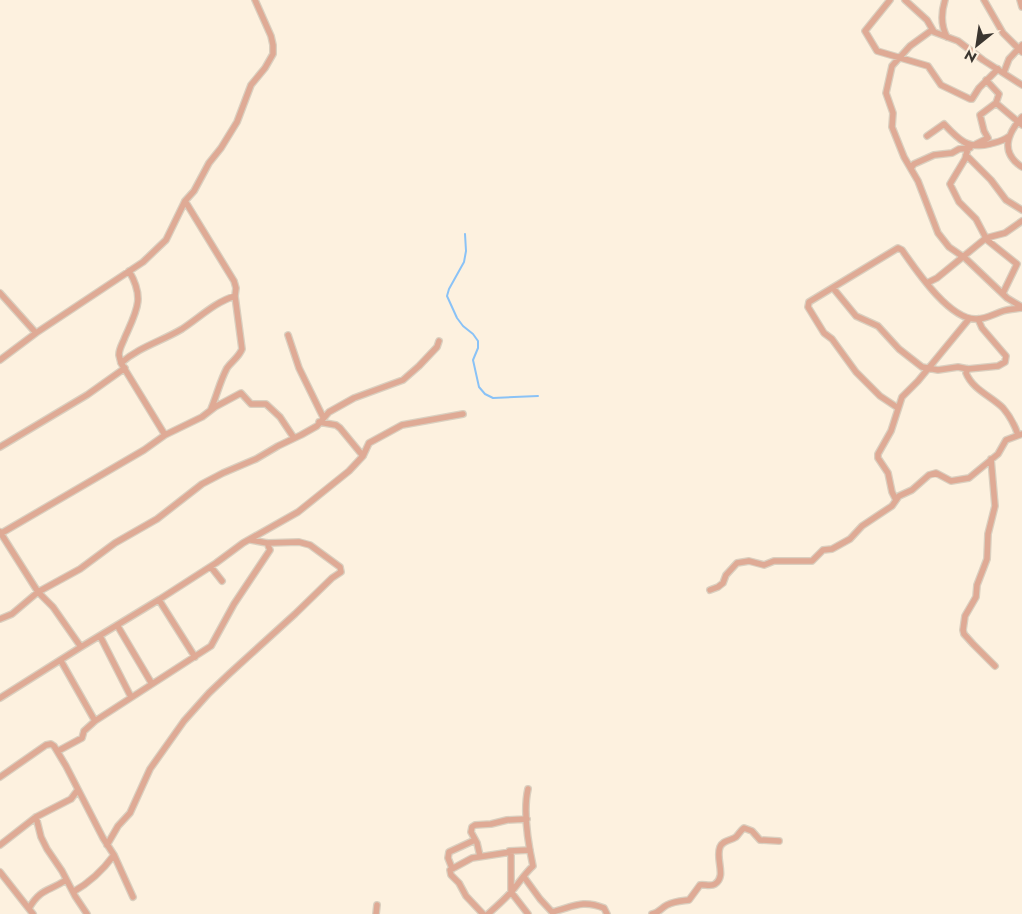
<svg xmlns="http://www.w3.org/2000/svg" width="1022" height="914" font-family="Jost,sans-serif">
	<rect width="100%" height="100%" fill="#fdf1df"/>
	<g fill="none" stroke-linecap="round" stroke-linejoin="round">
		<path stroke="#8ac2f6" stroke-width="2" d="M465 234 466 251 464 262 449 289 447 296 457 318 463 326 473 334 478 341V348L473 360 479 387 485 394 493 398 538 396"/>
		<defs>
			<path id="street" d="M890 0 865 31 877 51 928 66 941 85 970 99H972L979 88 998 69
				M905 0 927 20 934 32 958 41 983 60 1022 85
				M945 0C941 13 941 26 947 37
				M984 0 1003 33 1022 52
				M1020 0 1022 7
				M932 30 910 46 892 66 886 93 893 113 892 127 904 157 918 181 938 233 949 247 965 258 1007 298 1022 307
				M1004 72 1009 59 1022 45
				M986 80 999 94 996 103 1022 125
				M1022 117C1008 133 999 152 1022 167
				M927 136 944 124C958 139 968 150 990 144 997 142 1003 141 1008 137
				M976 144 988 138 984 131 980 115 996 103
				M969 145 965 159 950 184 959 202 976 219 987 240 1017 264 1003 293
				M966 155 991 180 1006 200 1022 210
				M911 168 914 164 934 155 952 153 959 149 970 148
				M185 201 234 281 236 288 235 296 242 349C239 357 232 361 227 368 220 381 217 395 211 409
				M129 271C145 298 137 310 125 337 123 343 119 348 119 355L121 363 165 435
				M927 283 937 278 986 238 1005 233 1022 221
				M833 288 856 316 878 326 899 349 922 367 938 370 958 367 968 369 998 366 1005 362 1006 356 982 328 978 319
				M0 293 36 333
				M288 335 299 368 323 417
				M0 360 36 333 143 262 166 240 185 201 194 191 209 163 221 148 237 122 251 85 265 68 273 54V45L271 36 255 0
				M121 363C139 347 162 341 182 329 199 318 215 302 235 296
				M968 369 966 373C973 390 991 396 1003 408 1009 415 1015 426 1018 435
				M898 408 880 396 856 372 832 339 824 333 808 307 809 302 898 248 902 250C916 270 950 321 977 319 986 319 994 314 1003 311 1009 309 1015 309 1022 308
				M319 422 336 425 340 428 363 456
				M0 447 87 395 125 368
				M991 459 995 506 988 534 987 559 977 585 976 597 965 616 963 630 964 634 973 644 995 666
				M896 500 892 492 888 473 878 458V454L891 431 902 397 918 381 969 319
				M0 532 38 592 53 607 81 647
				M0 534 144 450 165 435 202 417 215 407 241 393 251 404H266L280 417 294 438
				M211 567 222 581
				M710 590 718 587 723 583 726 575 737 563 749 561 764 565 774 561H812L823 550 832 549 850 539 862 526 892 506 899 496 912 490 929 475 936 473 951 481 969 478 998 454 1006 440 1022 434
				M159 600 195 657
				M0 619 12 614 38 592 80 569 115 543 157 519 202 484 223 473 256 459 278 446 301 435 317 426 329 412 354 398 403 380 419 366 437 347 439 341
				M117 625 152 684
				M100 636 131 697
				M61 661 95 721
				M0 698 81 647 160 599 216 563 243 543 298 512 349 471 363 456 369 443 402 425 463 414
				M58 751 82 738 84 731 95 721 211 646 234 604 270 550 267 543
				M0 777 46 745 51 744 54 746 66 766 103 838 114 855 133 897
				M36 817 41 837 47 849 62 871 75 896 87 914
				M0 845 36 817 71 799 77 791
				M107 845 118 826 130 813 150 769 184 721 209 693 229 674 295 614 332 578 341 572 340 567 310 545 299 542 267 543 251 540
				M511 852V892L528 914
				M480 856 477 843 471 832 472 827 475 825 491 824 507 820 527 819
				M452 868 448 858 449 852 475 840
				M0 872 33 914
				M524 877 540 899 552 912C573 907 582 899 604 908L607 914
				M73 892C89 883 103 870 114 855
				M29 908C41 888 48 892 66 880
				M376 914 377 905
				M483 914 466 896 459 883 451 875 450 870 472 858 511 852 509 851 530 850
				M488 914C496 907 505 899 512 891 519 883 525 873 533 866 528 843 523 811 528 789
				M652 914C659 913 661 908 667 905 675 901 682 901 689 900L700 885C704 884 711 887 715 884 727 876 715 859 720 847 723 840 730 841 736 837 739 834 740 831 744 828L752 831 760 840 779 841"/>
		</defs>
		<use href="#street" stroke="#dacfbf" stroke-width="8"/>
		<use href="#street" stroke="#dfaa95" stroke-width="5.5"/>
	</g>
	<g transform="translate(977 45) rotate(210)" stroke="#fdf1df" stroke-width="4" paint-order="stroke">
	<path d="M0-4L9 19L0 12L-9 19Z" fill="#3a352f"/>
	<text y="-8" font-size="14" font-weight="bold" text-anchor="middle" fill="#3a352f">N</text>
	</g>
</svg>
